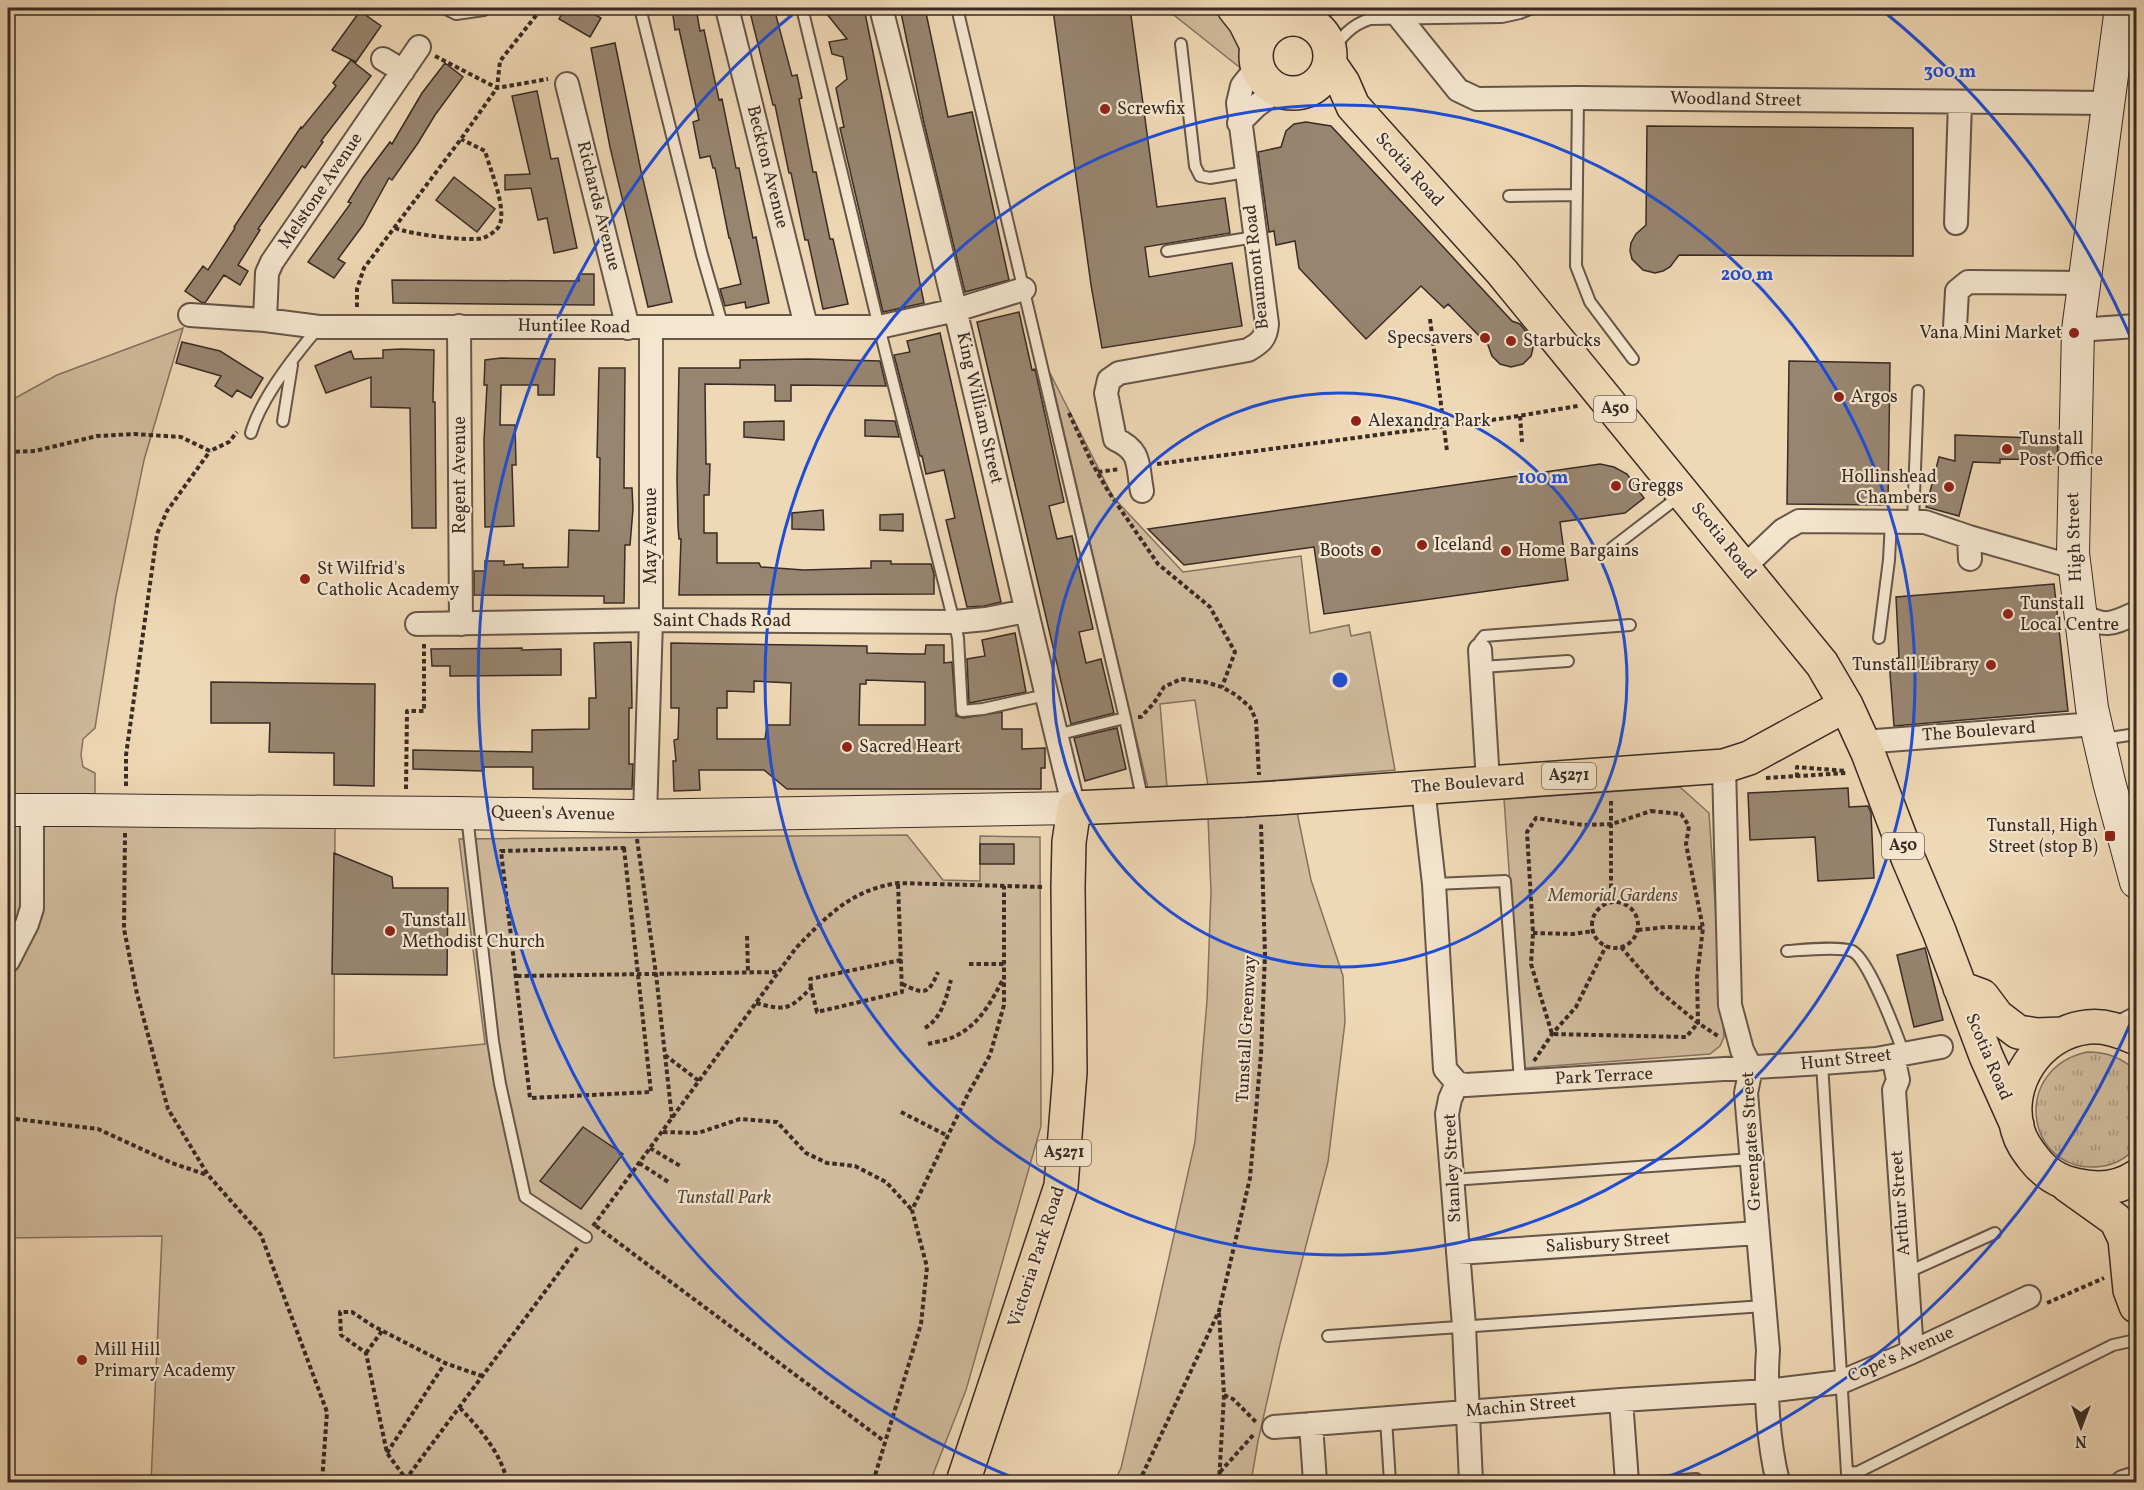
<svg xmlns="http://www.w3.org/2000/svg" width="2144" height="1490" font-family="Vollkorn,serif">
	<defs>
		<pattern id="grass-tufts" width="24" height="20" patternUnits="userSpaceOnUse" patternTransform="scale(1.5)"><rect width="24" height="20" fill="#d0bb9d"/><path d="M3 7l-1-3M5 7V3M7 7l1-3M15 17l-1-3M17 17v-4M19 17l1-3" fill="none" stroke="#aa9880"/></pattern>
	</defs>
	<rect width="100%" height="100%" fill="#efd8b5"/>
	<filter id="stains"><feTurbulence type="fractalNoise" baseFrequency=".00333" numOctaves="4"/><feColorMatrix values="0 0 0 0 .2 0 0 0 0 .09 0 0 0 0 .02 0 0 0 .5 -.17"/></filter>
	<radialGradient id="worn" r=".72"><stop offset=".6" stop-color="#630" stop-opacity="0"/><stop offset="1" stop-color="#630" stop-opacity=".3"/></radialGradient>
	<path fill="url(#grass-tufts)" stroke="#847361" stroke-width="1.5" d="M2087 1052C2107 1052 2123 1057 2136 1072V1147C2126 1159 2112 1166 2096 1167 2025 1170 2011 1069 2087 1052Z"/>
	<path fill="#d0bb9d" stroke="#847361" stroke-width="1.5" d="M1165 8H1218C1239 32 1245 37 1243 70Z
		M183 328 144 460 116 596 95 728 83 739 81 755 83 767 95 773V794L8 795V402L57 375Z
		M1050 373 1113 497 1183 572 1301 556 1310 633 1349 625 1351 636 1370 632 1395 770 1208 786 1195 700 1160 704 1167 787 1148 788Z
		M1680 787 1709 813 1724 1037 1720 1046 1710 1054 1523 1068 1504 799Z
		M8 812 335 818 334 1058 485 1044 459 839 907 835 943 880 980 881V836L1040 837 1041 1126 966 1390 930 1482H151L162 1236 8 1238Z
		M1297 812 1311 880 1343 976 1345 1022 1328 1162 1280 1344 1258 1441 1251 1482H1114L1121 1468 1138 1395 1195 1142 1207 1001 1211 892 1208 817Z"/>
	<path fill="#988570" stroke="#392b25" stroke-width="1.5" fill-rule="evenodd" d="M565 8H583L601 18 590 37 559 19Z
		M672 8H696L700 31 704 30 719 100 722 99 736 168H739L753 238 756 237 769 303 746 308 745 302 725 306 720 289 741 284 730 238H729L715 168H713L710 156 700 158 693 122 699 120 679 29 675 30Z
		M749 8H774L792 76 797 75 802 98 799 99 813 172H816L830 239H833L848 304 823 309 808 240H805L791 173H789L775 105H773Z
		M822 8H864L924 303 883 312 840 128 844 127 836 88 847 79 843 57 832 54 829 42 847 39Z
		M900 8H925L948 117 972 112 1009 280 965 292 924 123Z
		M1071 8H1130L1157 207 1225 198 1230 233 1145 247 1149 277 1232 263 1242 326 1102 348 1091 285 1053 10Z
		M360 11 381 26 356 62 332 50Z
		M615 43 641 171 672 302 648 307 610 147 591 48Z
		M351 60 371 76 321 141 323 142 305 168 302 166 258 229 260 230 238 265 248 271 240 285 224 275 205 303 201 302 185 291 203 266 208 270 235 228 234 227 301 127 302 128 336 86 333 83Z
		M445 63 463 77 435 115 418 143 392 180 389 178 363 225 338 259 345 263 334 278 308 262 351 203 348 202 363 178 390 142 392 144 422 93Z
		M537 91 551 159 558 158 577 248 554 253 547 218 538 220 531 188 505 190V175L530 174 512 96Z
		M1306 122 1331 126 1512 321 1520 324 1532 339 1534 344 1531 356 1523 364 1511 367 1500 364 1492 356 1488 345 1448 304 1444 308 1421 286 1366 339 1299 268 1295 241 1276 245 1274 231 1269 232 1258 152 1281 147 1286 131 1294 124Z
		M1647 126 1913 128V256L1679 255 1670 267 1663 271 1655 273 1643 270 1632 259 1630 251 1631 243 1636 234 1646 225Z
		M454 177 495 209 477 232 436 200Z
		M579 274H594V305L393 303 392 280 579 281Z
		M1019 312 1032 370 1035 369 1064 502 1049 506 1057 539 1072 536 1093 629 1079 632 1086 663 1101 659 1114 713 1071 724 977 322Z
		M940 333 1001 602 984 606 967 607 946 520 955 518 944 470 926 474 922 456H920L894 355 910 352 907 341Z
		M182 342 220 351 263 378 251 398 237 390 232 397 215 386 221 376 176 363Z
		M401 349 434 350 433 402H435L436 528H412L410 408 371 407V377L326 393 315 366 351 351 354 359 383 358V350Z
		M501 358 555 359 554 395H538V385H501L500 425H515L516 465H512L514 526 485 527 484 440 487 385H484L485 360Z
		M809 359 880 361 886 386 791 385V401H775V385L705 384 706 464H710L709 495H704V533H717V563H759L761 567 804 570 871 568V561H891V564H931L934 574V594L679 595 681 539H679L678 526 677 479 679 368H740V360Z
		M1789 361 1890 363 1888 505 1787 504Z
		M599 368H625L624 488H632L633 509 630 545H625L624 603H604V596L474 595V571H485V561H504V565L523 564V568L568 567 569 530 599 531 600 458 597 457Z
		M865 420 895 421 899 437 865 436Z
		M784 421V440L744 437V422Z
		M1955 435 2058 439 2057 460 2000 459V463L1973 462 1959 516 1926 507 1939 457 1955 461Z
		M1600 464 1614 467 1627 474 1644 498 1625 513 1560 522 1568 580 1324 614 1314 547 1184 565 1148 529Z
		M823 510 824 530 792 529V513Z
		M903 514V531L880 530V515Z
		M2054 584 2068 711 1894 726 1889 660 1899 658 1896 597Z
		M1015 633 1026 692 969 703 967 659 985 656 982 640Z
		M631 642 632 708H629V764H633L632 789H533V767H484V771L413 769V750L532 752V730L589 729V698H596L594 643Z
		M671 643 867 646V653L911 654H925L926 645H944V663L952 662 956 716 963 718 1002 712V729H1022V749L1045 748V768H1041V789H787L764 770H699L700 790 674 791 673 761H676L674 740 678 739 679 708H671ZM866 680 925 682V725H859L860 684H866ZM754 681 791 683 790 725H767L765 739H717V708H727V691L754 692Z
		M522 648V650L561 649V675L450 676V666H432L431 649Z
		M211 682 375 684 374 786 334 785V753L269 752 270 723H211Z
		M1117 728 1126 769 1085 781 1074 738Z
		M1848 788 1849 807 1868 806 1871 813 1874 878 1818 881 1815 837 1750 840 1748 793Z
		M980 844H1014V864H980Z
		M334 853 392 877 393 888H448L447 975 332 974Z
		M1925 948 1943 1020 1914 1027 1897 955Z
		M583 1127 623 1154 581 1209 540 1181Z"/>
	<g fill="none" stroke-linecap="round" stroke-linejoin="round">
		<defs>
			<path id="lane" d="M444 8 456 14 484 10 487 8
				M640 8 702 255 723 327
				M802 8 879 327 954 622 958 638 962 711 983 709 1046 695
				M957 8 1125 718 1143 802
				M1300 19 1333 8
				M1181 44 1195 166 1200 176 1210 178 1246 172
				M1330 54C1341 37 1351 25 1370 19L1502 17 1520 13 1532 8
				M1578 98 1576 266 1590 302 1633 359
				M1509 196 1577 195
				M1167 251 1255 237
				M283 421 292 365
				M251 433C261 398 295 355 319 327
				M1913 521 1918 391
				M1612 548 1681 495
				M1879 638 1889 560 1891 521
				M1480 650V641L1484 636 1630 625
				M1482 667 1568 661
				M1056 735 1125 718
				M2103 739 2136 734
				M467 816 493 1041 500 1084 525 1197 586 1237
				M1434 884 1505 881 1520 1081
				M1787 951C1802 950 1839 946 1852 951 1868 958 1897 1035 1904 1054
				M2116 1022 2136 1012
				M1822 1063 1847 1473 1858 1472 2113 1345 2136 1340
				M1452 1180 1752 1159
				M1906 1273 1995 1233
				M1328 1336 1764 1306
				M1386 1419 1390 1482
				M1654 1482 1696 1479 1697 1482"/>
			<path id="street" d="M727 8 806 326
				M881 8C949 273 1009 542 1074 808
				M1400 18 1458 90 1477 99 1578 98 2108 103
				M383 59 403 71
				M567 84 628 328
				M1239 123 1256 106 1278 90
				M1956 223 1960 103
				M190 315 265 320 319 327H879L956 310 1024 289
				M265 320 267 273 272 262 419 47
				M459 326 461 624
				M1955 327 1957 291 1968 282 2084 283
				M2078 330 2136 326
				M1142 491C1137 465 1142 451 1115 439L1106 393 1109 380 1119 373 1248 350C1260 343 1266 339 1267 324L1238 103 1242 86 1257 67
				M1969 537 1970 559
				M1744 567 1783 530 1799 521 1925 522 1969 537 2074 567
				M2081 615C2106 628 2112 624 2136 613
				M417 624 651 620 954 622 986 619 1026 611
				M1480 650 1488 782
				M1863 742 2095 724
				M1724 766 1730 1005 1742 1050 1751 1068 1746 1093 1768 1350C1765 1392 1768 1442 1778 1482
				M1423 788 1434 884 1445 1069 1457 1083
				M645 816 651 620V328
				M8 961 27 924 32 908V810
				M1893 1056 1898 1080 1894 1090 1912 1352
				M1457 1083 1466 1085 1822 1063 1876 1059 1941 1047
				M1457 1083 1450 1099 1447 1114 1464 1326 1471 1482
				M1458 1253 1758 1233
				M1621 1400 1627 1482
				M1311 1424 1315 1482
				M1274 1427 1621 1400 1767 1391 1841 1382 1912 1352 2029 1297
				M2123 1482 2136 1478"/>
			<path id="secondary" d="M2121 8 2078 330 2073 553 2092 708 2109 782 2136 882
				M8 810H84
				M165 811 456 813 634 816 1074 808"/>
			<path id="primary" d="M1234 8 1245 22 1257 46
				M1256 56a37 37 0 1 1 74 0a37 37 0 1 1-74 0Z
				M1330 64 1343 83 1353 106 1369 124 1502 272 1822 664 1846 705 1868 753 1908 858 1939 931 1986 1056 2017 1125
				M1277 798 1724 766 1749 758 1846 705
				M1960 988 1982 996 1997 1016 2018 1032 2037 1035 2062 1034
				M2136 1038C2121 1031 2105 1025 2088 1027 2039 1032 2004 1084 2018 1131 2021 1142 2027 1150 2034 1159 2044 1172 2059 1182 2075 1185 2096 1190 2118 1189 2136 1177
				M2067 1185 2116 1220 2125 1239 2130 1290 2136 1306
				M963 1482 1061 1186 1070 1072 1068 887 1069 842 1074 808 1244 800"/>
		</defs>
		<use href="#lane" stroke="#665649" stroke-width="14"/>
		<use href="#street" stroke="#665649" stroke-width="26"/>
		<use href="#secondary" stroke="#392b25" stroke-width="34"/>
		<use href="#primary" stroke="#392b25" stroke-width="36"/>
		<path stroke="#392b25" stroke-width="4" stroke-dasharray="4.5 3" stroke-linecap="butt" d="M435 56 497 88 548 79
			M395 228C409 234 469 242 483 238 489 236 498 230 500 224 506 206 490 169 485 151L461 139
			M357 307V289L364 268 461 139 497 88 500 61 542 8
			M1430 319 1447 451
			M1069 413 1092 463 1108 491 1158 564 1210 607 1235 652 1222 687
			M1520 416 1522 442
			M8 452 35 451 97 436 135 434 181 437 210 451 229 442 237 432
			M1157 464 1506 418 1578 406
			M1098 472 1120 469
			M1138 717H1141L1154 703 1164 687 1181 679 1205 682 1222 687 1236 695 1250 707 1256 720 1259 775
			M1797 777V767L1846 771
			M1766 778 1846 773
			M126 786V755L157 534 167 511 210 451
			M406 789 407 711H424V643
			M1651 811 1681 814 1689 826 1686 844 1703 928 1697 977 1698 1023 1686 1037 1552 1034 1531 964 1533 933 1527 832 1536 818 1583 825 1612 824Z
			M125 833 124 929 137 994 168 1109 208 1175 261 1235 327 1412 322 1482
			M637 839 656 974 672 1118
			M624 848 651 1092 530 1098 501 851Z
			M1592 925a23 23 0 1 1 46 0a23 23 0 1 1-46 0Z
			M1611 903V798
			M1638 930 1666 927 1703 928
			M1533 933 1573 934 1593 931
			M747 936 748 972
			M1621 947 1658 990 1698 1023 1718 1036
			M969 964H1004
			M517 976 778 972
			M902 984C924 994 928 996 938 972
			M811 988 810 979 901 960
			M756 1003C786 1011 789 1010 811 988L817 1012 902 992 898 883
			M925 1028C942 1018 946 998 951 980
			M928 1044C935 1042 944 1041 951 1038 977 1028 991 1003 1003 979
			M665 1055 699 1081
			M1534 1061 1552 1034 1576 1007 1606 946
			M901 1112 948 1136
			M8 1118 98 1129 172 1163 207 1175
			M663 1132 698 1133 740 1119 777 1122 806 1153 827 1163 855 1166 886 1182 912 1210
			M650 1148 682 1167
			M639 1163 670 1183
			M593 1226 796 948C828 915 851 890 898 883L1043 887
			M596 1226 884 1441
			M2047 1303 2104 1278
			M366 1353 382 1331
			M1224 1395 1233 1399 1256 1422
			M460 1408C479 1428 502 1454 507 1482
			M387 1453 445 1363
			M1220 1472 1255 1433
			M322 1482 406 1479 578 1247
			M405 1482 406 1479 387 1453 366 1353 341 1335 340 1312H352L373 1326 445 1363 482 1376
			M873 1482 921 1324 927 1267 912 1210 968 1094 990 1055 1004 1005V886
			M1139 1482 1219 1311 1250 1178 1261 1054 1265 955 1261 824
			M1219 1482 1224 1395 1219 1313"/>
		<use href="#lane" stroke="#f5e6cf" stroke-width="10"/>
		<use href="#street" stroke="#f5e6cf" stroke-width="22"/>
		<use href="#secondary" stroke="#f5e6cf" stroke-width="32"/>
		<use href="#primary" stroke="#efd8b5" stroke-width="33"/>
		<defs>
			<path id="secondary-bridge" d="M84 810 165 811"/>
			<path id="primary-bridge" d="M1244 800 1277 798"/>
		</defs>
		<use href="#secondary-bridge" stroke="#392b25" stroke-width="34" stroke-linecap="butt"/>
		<use href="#primary-bridge" stroke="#392b25" stroke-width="36" stroke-linecap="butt"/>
		<use href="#secondary-bridge" stroke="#f5e6cf" stroke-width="32"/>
		<use href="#primary-bridge" stroke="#efd8b5" stroke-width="33"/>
	</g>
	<g fill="none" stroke="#1d4ed8" stroke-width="3">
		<circle cx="1340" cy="680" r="287"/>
		<circle cx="1340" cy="680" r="575"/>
		<path d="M2136 1010A862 862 0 0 1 1656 1482M1024 1482A862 862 0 0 1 798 10M1882 10A862 862 0 0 1 2136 350"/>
	</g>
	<g fill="#8f2418" stroke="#f5e6cf" stroke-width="2">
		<circle cx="1105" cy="109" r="6"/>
		<circle cx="2074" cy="333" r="6"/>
		<circle cx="1485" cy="338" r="6"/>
		<circle cx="1511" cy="341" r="6"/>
		<circle cx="1839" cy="397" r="6"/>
		<circle cx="1356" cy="421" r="6"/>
		<circle cx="2007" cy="449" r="6"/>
		<circle cx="1616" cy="486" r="6"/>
		<circle cx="1949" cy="487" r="6"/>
		<circle cx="1422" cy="545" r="6"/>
		<circle cx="1376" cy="551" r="6"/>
		<circle cx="1506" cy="551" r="6"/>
		<circle cx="305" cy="579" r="6"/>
		<circle cx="2008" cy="614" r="6"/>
		<circle cx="1991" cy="665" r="6"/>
		<circle cx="847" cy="747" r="6"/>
		<rect x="2104" y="830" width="12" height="12" rx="3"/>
		<circle cx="390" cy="931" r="6"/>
		<circle cx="82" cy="1360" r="6"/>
	</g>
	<g text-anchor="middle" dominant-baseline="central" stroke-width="4.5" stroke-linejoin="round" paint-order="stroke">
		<g fill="#f5e6cf" stroke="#716358" stroke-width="1.5">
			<rect x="1594" y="396" width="42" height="26" rx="4.5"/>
			<rect x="1542" y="763" width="54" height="26" rx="4.5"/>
			<rect x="1882" y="833" width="42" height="26" rx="4.5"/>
			<rect x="1037" y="1140" width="54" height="26" rx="4.5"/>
		</g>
		<g font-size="16" font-weight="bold" fill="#392b25">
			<text x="1615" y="409">A50</text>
			<text x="1569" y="776">A5271</text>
			<text x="1903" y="846">A50</text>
			<text x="1064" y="1153">A5271</text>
		</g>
		<g font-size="18" fill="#392b25" stroke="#f5e6cf">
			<text transform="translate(1736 100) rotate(1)">Woodland Street</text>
			<text transform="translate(767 167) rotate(76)">Beckton Avenue</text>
			<text transform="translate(1409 170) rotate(48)">Scotia Road</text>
			<text transform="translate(321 191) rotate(-56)">Melstone Avenue</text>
			<text transform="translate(598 206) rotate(76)">Richards Avenue</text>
			<text transform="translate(1257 267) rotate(-96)">Beaumont Road</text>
			<text transform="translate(574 327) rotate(1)">Huntilee Road</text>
			<text transform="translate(979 408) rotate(77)">King William Street</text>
			<text transform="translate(460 475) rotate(-90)">Regent Avenue</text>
			<text transform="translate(651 536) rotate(-90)">May Avenue</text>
			<text transform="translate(2075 537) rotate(-92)">High Street</text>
			<text transform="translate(1723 541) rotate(51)">Scotia Road</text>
			<text x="722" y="621">Saint Chads Road</text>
			<text transform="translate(1979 732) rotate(-4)">The Boulevard</text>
			<text transform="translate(1468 784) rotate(-4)">The Boulevard</text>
			<text transform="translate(553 814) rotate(1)">Queen's Avenue</text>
			<text transform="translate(1247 1029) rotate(-87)">Tunstall Greenway</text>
			<text transform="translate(1988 1057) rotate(67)">Scotia Road</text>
			<text transform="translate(1846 1060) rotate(-6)">Hunt Street</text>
			<text transform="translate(1604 1077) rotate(-3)">Park Terrace</text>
			<text transform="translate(1752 1141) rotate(-93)">Greengates Street</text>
			<text transform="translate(1453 1168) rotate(-93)">Stanley Street</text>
			<text transform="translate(1901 1203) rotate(-94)">Arthur Street</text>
			<text transform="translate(1608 1243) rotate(-4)">Salisbury Street</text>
			<text transform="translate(1037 1257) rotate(-72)">Victoria Park Road</text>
			<text transform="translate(1901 1355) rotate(-24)">Cope's Avenue</text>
			<text transform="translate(1521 1407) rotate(-5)">Machin Street</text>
		</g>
		<g font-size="18" fill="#392b25" stroke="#f5e6cf" text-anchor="start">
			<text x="1117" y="109">Screwfix</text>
			<text x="2062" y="333" text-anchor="end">Vana Mini Market</text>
			<text x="1473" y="338" text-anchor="end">Specsavers</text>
			<text x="1523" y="341">Starbucks</text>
			<text x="1851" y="397">Argos</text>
			<text x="1368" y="421">Alexandra Park</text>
			<text x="2019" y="439">Tunstall<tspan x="2019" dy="21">Post Office</tspan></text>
			<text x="1937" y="477" text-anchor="end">Hollinshead<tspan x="1937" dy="21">Chambers</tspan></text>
			<text x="1628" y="486">Greggs</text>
			<text x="1434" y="545">Iceland</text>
			<text x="1364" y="551" text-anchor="end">Boots</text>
			<text x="1518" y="551">Home Bargains</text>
			<text x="317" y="569">St Wilfrid's<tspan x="317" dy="21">Catholic Academy</tspan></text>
			<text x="2020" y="604">Tunstall<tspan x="2020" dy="21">Local Centre</tspan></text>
			<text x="1979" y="665" text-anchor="end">Tunstall Library</text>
			<text x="859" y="747">Sacred Heart</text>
			<text x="2098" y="826" text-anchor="end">Tunstall, High<tspan x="2098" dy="21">Street (stop B)</tspan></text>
			<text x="402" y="921">Tunstall<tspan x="402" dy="21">Methodist Church</tspan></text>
			<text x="94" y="1350">Mill Hill<tspan x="94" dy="21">Primary Academy</tspan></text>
		</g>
		<g font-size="18" font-style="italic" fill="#57483d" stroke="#f5e6cf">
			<text x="1613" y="896">Memorial Gardens</text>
			<text x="724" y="1198">Tunstall Park</text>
		</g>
	</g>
	<circle cx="1340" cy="680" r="9" fill="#1d4ed8" stroke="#f5e6cf" stroke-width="3"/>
	<g font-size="18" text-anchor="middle" font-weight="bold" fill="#1d4ed8" stroke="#f5e6cf" stroke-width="4.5" stroke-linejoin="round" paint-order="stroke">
		<text x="1950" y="77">300 m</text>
		<text x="1747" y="280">200 m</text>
		<text x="1543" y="483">100 m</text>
	</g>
	<rect width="2144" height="1490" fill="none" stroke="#efd8b5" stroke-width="30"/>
	<rect x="9" y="9" width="2126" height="1472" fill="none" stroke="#392b25" stroke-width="3"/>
	<rect x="15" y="15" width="2114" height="1460" fill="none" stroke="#392b25" stroke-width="1.5"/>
	<g transform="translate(2081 1427) rotate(180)" stroke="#f5e6cf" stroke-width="4.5" paint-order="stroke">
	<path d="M0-4.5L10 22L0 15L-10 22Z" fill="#392b25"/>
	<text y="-9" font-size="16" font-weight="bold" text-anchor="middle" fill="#392b25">N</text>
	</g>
	<rect width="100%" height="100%" filter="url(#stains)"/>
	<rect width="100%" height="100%" fill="url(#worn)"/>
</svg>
